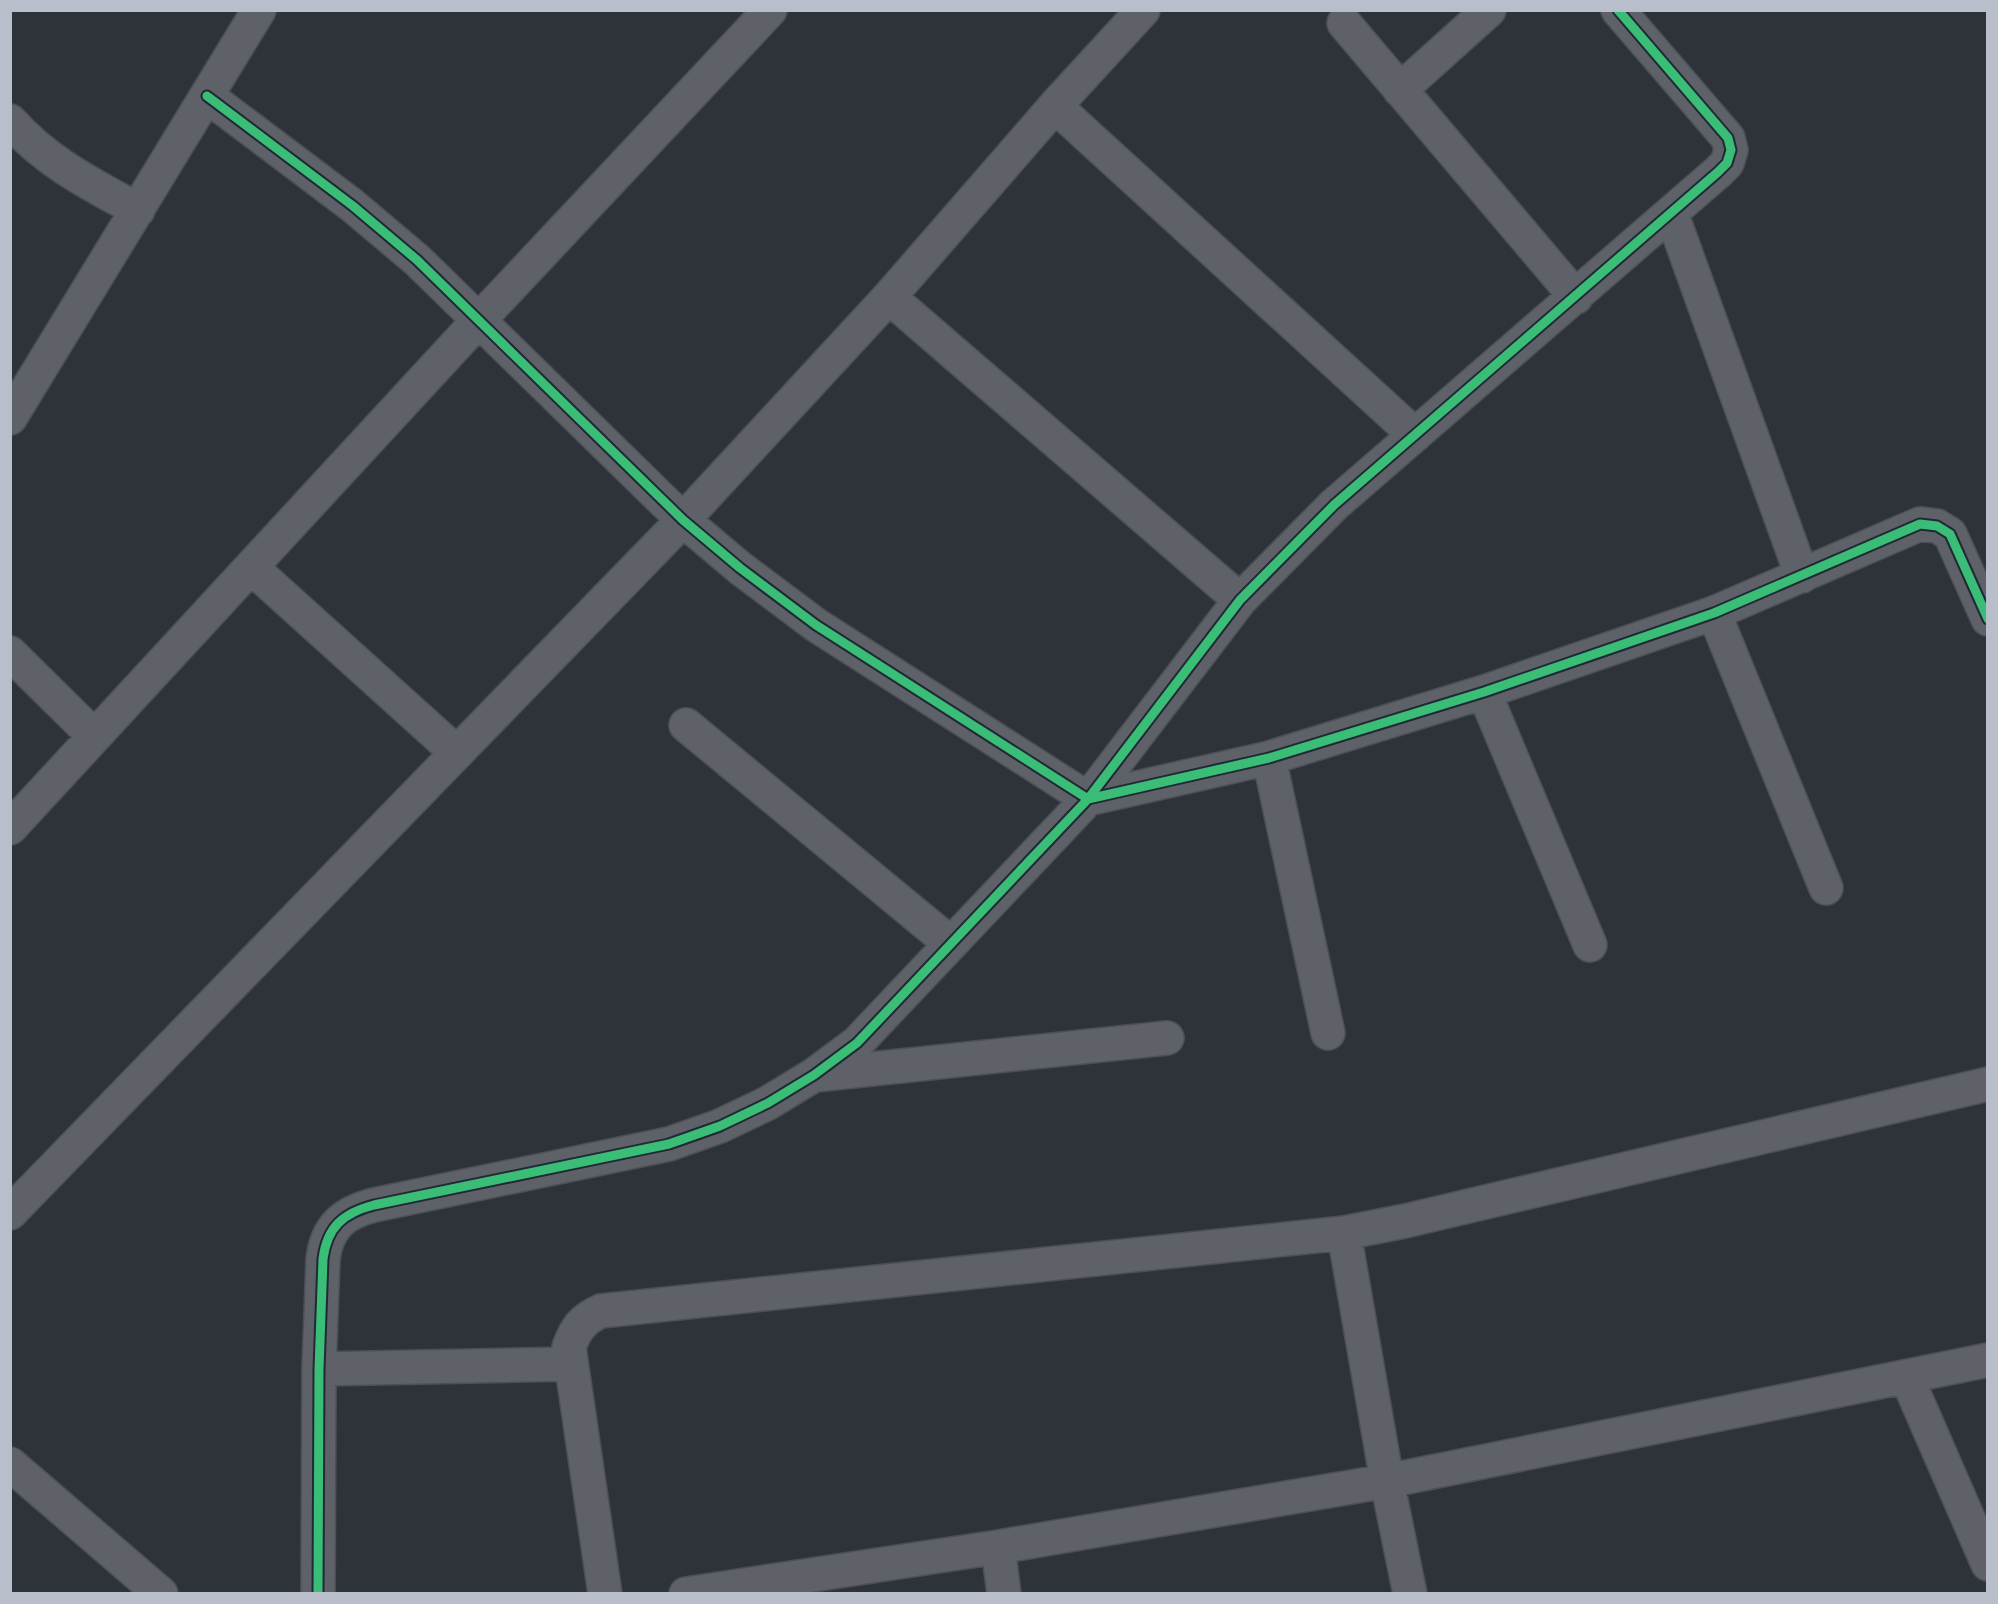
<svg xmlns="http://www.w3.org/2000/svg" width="1998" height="1604" font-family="'Titillium Web',sans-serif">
	<rect width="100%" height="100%" fill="#2e333a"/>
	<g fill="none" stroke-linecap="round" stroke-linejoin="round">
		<defs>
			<path id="minor" d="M1344 23 1576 297
				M1400 90 1489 10
				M207 96 353 206 417 260 683 520 740 568 816 625 1088 799 1269 758 1484 692 1714 613 1920 524 1937 526 1950 534 1988 619
				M1055 106 1415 435
				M10 121C48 163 89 183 138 210
				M1672 215 1802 576
				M889 297 1240 600
				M10 418 259 10
				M252 568 457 753
				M1714 613 1826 888
				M10 653 94 736
				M1484 692 1590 945
				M686 725 950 943
				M1269 758 1328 1033
				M10 828 479 320 770 10
				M815 1075 1167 1038
				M10 1213 683 520 889 297 1055 106 1143 10
				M1344 1233 1387 1481 1410 1594
				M319 1369 571 1364
				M1907 1378 1988 1564
				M10 1464 161 1594
				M998 1547 1004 1594
				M318 1594 319 1369 323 1259C327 1227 343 1213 374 1205L669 1144 720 1126 768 1103 814 1075 857 1043 1088 799 1240 600 1334 505 1718 172 1727 163 1731 150 1728 138 1618 10
				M605 1594 569 1347C576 1328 583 1319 601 1311L1344 1233 1405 1221 1988 1084
				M686 1594 998 1547 1387 1481 1988 1360"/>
		</defs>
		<use href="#minor" stroke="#4c4f55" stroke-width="36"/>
		<use href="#minor" stroke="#5e6168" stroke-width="33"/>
		<defs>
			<path id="cycleway" d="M207 96 353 206 417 260 683 520 740 568 816 625 1088 799 1269 758 1484 692 1714 613 1920 524 1937 526 1950 534 1988 619
				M318 1594 319 1369 323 1259C327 1227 343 1213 374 1205L669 1144 720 1126 768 1103 814 1075 857 1043 1088 799 1240 600 1334 505 1718 172 1727 163 1731 150 1728 138 1618 10"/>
		</defs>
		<use href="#cycleway" stroke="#212935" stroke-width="13"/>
		<use href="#cycleway" stroke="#3abd76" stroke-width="9"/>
	</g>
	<rect width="1998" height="1604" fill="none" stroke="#b9bfca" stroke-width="24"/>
</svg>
